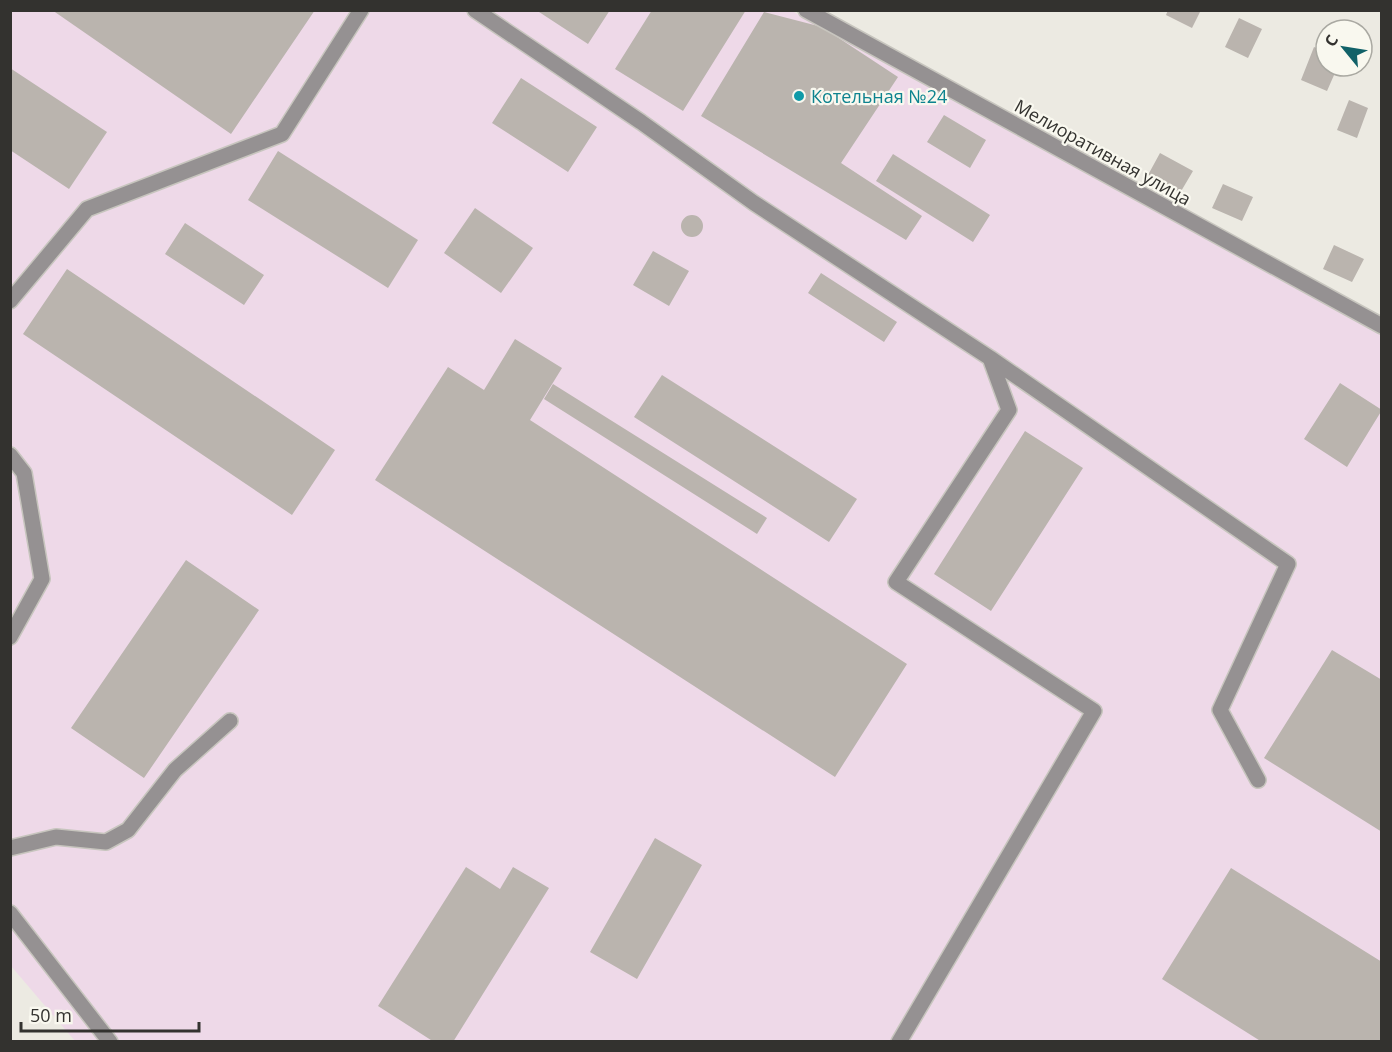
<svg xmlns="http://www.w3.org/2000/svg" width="1392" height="1052" font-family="'Open Sans',sans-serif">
	<rect width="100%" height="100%" fill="#eceae2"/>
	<path fill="#eed9e8" d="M10 11H792L1381 334V1041H75L11 966Z"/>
	<path fill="#bab4ae" d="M52 10H315L231 134Z
		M536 10H610L588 44Z
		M652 10H746L683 111 615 69Z
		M1168 10H1201L1192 28 1166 15Z
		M764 12 822 27 898 77 841 163 922 216 906 240 701 116Z
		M1239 18 1262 29 1248 58 1225 47Z
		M1314 47 1326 52V66H1338L1327 91 1301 80Z
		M10 68 107 132 69 189 10 150Z
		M521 78 597 127 568 172 492 123Z
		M1349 100 1368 108 1357 138 1337 130Z
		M944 115 986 140 970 168 927 142Z
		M278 151 418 240 388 288 248 200Z
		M1160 153 1193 171 1180 193 1148 175Z
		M893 154 990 215 973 242 876 181Z
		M1223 184 1253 197 1242 221 1212 208Z
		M475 208 533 248 501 293 444 253Z
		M681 226a11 11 0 1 1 22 0a11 11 0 1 1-22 0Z
		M185 223 264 275 244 305 165 254Z
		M1334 245 1364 259 1352 282 1323 269Z
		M653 251 689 271 669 306 633 285Z
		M67 269 335 450 292 515 23 334Z
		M821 273 897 322 884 342 808 293Z
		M515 339 562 368 530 420 907 664 835 777 375 480 448 367 484 390Z
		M662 375 857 499 829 542 634 417Z
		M1340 383 1382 410 1347 467 1304 439Z
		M553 384 767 518 757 534 544 399Z
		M1025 431 1083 468 991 611 934 574Z
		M186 560 259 610 144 778 71 728Z
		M1332 650 1382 680V832L1264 758Z
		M655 838 702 865 637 979 590 952Z
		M466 867 500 889 513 867 549 888 453 1042H434L378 1006Z
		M1231 868 1382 962V1042H1262L1162 979Z"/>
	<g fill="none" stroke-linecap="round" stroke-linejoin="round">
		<defs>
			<path id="minor" d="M475 10 641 122 754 203 990 358 1009 410 896 582 1094 711 899 1042
				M806 10 1382 326
				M10 301 87 209 282 134 361 10
				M990 358 1288 564 1220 710 1258 780
				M10 455 24 473 42 579 10 637
				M10 848 56 837 106 842 128 830 175 770 230 721
				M10 913 110 1042"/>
		</defs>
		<use href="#minor" stroke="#c7c5be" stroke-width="18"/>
		<use href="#minor" stroke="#959192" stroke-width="15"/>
	</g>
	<circle fill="#0f9aa8" stroke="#f9f8ef" stroke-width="2" cx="799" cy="96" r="6"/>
	<g text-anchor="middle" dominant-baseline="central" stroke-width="4.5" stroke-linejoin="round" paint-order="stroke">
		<g font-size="18" fill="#0d838f" stroke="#f9f8ef" text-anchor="start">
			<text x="811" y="96">Котельная №24</text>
		</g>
		<g font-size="18" fill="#33322f" stroke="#f9f8ef">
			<text transform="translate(1103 152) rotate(29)">Мелиоративная улица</text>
		</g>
	</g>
	<rect width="1392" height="1052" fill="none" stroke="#33322f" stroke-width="24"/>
	<g transform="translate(1344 48) rotate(300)"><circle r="28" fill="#f9f8ef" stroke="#aaa9a2" stroke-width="1.5"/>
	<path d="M0-4.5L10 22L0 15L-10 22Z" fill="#116168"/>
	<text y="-9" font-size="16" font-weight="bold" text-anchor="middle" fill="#33322f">С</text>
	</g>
	<path d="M21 1022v9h178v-9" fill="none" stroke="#33322f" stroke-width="3"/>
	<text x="30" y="1022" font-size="18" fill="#33322f" stroke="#f9f8ef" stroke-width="4.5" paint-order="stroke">50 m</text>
</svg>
